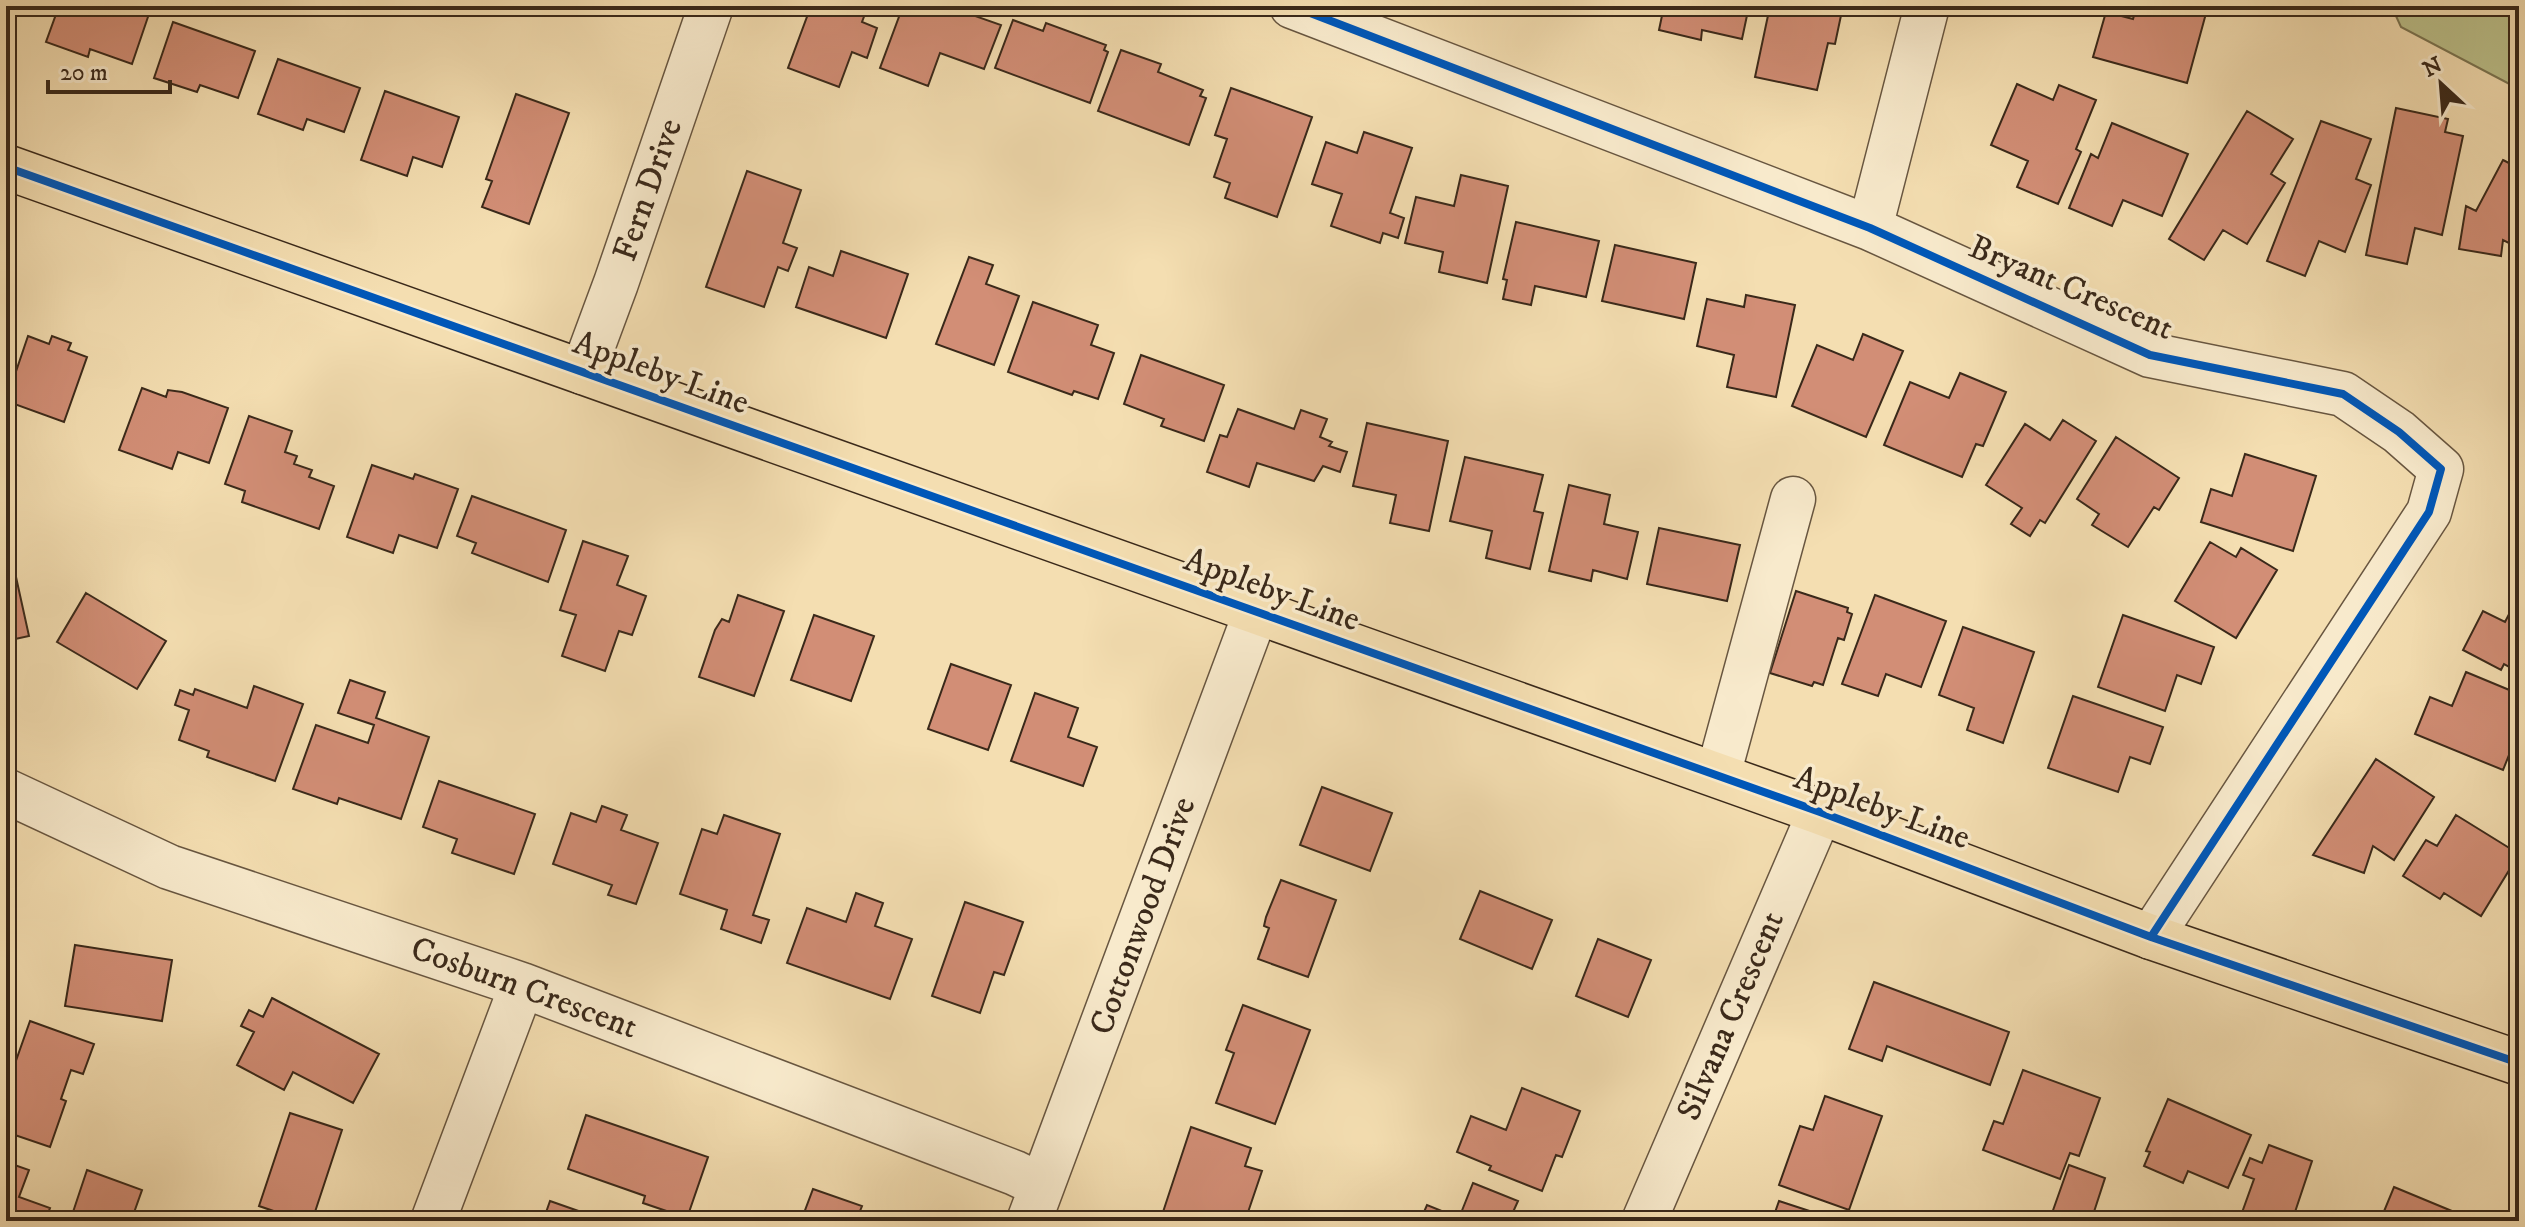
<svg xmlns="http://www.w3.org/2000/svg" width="2525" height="1227" font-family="'IM FELL DW Pica',serif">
	<rect width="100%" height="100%" fill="#f4deb1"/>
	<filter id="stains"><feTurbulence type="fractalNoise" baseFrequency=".0025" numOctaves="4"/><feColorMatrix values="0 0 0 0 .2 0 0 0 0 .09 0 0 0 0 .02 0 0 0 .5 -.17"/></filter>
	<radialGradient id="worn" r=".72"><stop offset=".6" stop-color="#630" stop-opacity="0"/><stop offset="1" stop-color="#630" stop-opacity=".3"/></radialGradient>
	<path fill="#bcc18b" stroke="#7b7552" stroke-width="2" d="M2379 6H2519V89L2401 27 2396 16Z"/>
	<path fill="#d28e76" stroke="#3a291a" stroke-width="2" d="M59 6H144L151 8 132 64 90 49 88 57 46 42Z
		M811 6H868L862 22 877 28 867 58 852 52 839 87 788 68Z
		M903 6H956L955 9 1001 25 984 69 940 53 928 86 880 68Z
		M1664 6H1749L1742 39 1702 30 1701 40 1659 30Z
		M1770 6H1843L1835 44 1828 43 1817 90 1755 77Z
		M2137 6H2208L2187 83 2093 57 2106 12 2133 19Z
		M1013 20 1043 31 1046 23 1106 45 1104 50 1108 52 1090 103 995 68Z
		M173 22 255 51 238 98 200 85 197 92 154 78Z
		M1121 50 1161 64 1158 72 1203 90 1200 96 1206 98 1189 145 1098 111Z
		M278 59 360 88 344 132 307 119 303 130 258 114Z
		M2017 84 2053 100 2059 85 2096 100 2076 149 2081 152 2058 204 2017 187 2028 161 1991 145Z
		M1231 88 1312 117 1277 217 1225 198 1230 183 1214 177 1227 139 1215 135Z
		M385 91 459 117 442 167 413 157 407 176 361 160Z
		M516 94 569 113 529 224 482 207 492 181 486 179Z
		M2396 108 2448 119 2445 132 2463 136 2442 235 2415 228 2407 264 2366 255Z
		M2247 111 2293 139 2271 174 2285 183 2247 244 2223 230 2204 260 2169 239Z
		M2321 121 2371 139 2356 179 2371 185 2345 252 2319 241 2305 276 2267 261Z
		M2112 123 2188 154 2162 216 2123 200 2112 226 2069 208 2091 154 2098 158Z
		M1364 132 1412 148 1390 213 1404 218 1398 238 1383 233 1380 243 1331 226 1342 194 1312 184 1326 142 1357 153Z
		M2503 160 2519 168V248L2503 240 2501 256 2459 249 2466 206 2476 211Z
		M747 171 801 190 783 243 797 248 788 271 778 267 764 307 706 287Z
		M1461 175 1508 186 1487 283 1439 272 1443 252 1405 243 1416 197 1454 206Z
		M1516 222 1599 241 1586 297 1535 286 1531 305 1503 299 1507 280 1503 279Z
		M1615 245 1696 263 1684 319 1602 301Z
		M841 251 908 274 886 338 796 307 809 267 833 276Z
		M969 257 993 265 986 284 1019 296 994 365 936 344Z
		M1746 295 1795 305 1776 397 1727 387 1734 355 1697 346 1707 299 1744 307Z
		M1033 302 1098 325 1091 345 1114 353 1098 399 1074 391 1072 395 1008 372Z
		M1863 334 1903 351 1866 437 1792 406 1817 345 1853 360Z
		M28 336 49 344 52 336 71 343 68 350 87 357 64 422 6 401Z
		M1141 355 1224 385 1204 441 1161 426 1164 419 1124 404Z
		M1960 373 2006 392 1983 446 1976 444 1962 477 1884 445 1910 382 1949 398Z
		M142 388 166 397 168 390 182 392 228 408 209 463 178 452 172 469 119 450Z
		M1238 409 1294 429 1301 410 1327 419 1320 437 1332 442 1329 446 1347 452 1340 472 1323 466 1314 481 1257 463 1249 487 1207 472 1220 435 1227 437Z
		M249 416 292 431 285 452 297 456 294 464 312 470 309 477 334 486 319 529 242 502 245 491 225 484Z
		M2063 420 2096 441 2045 523 2040 520 2030 536 2011 524 2022 508 1986 485 2025 424 2050 440Z
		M1367 423 1448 441 1429 531 1390 523 1396 495 1353 486Z
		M2116 437 2179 478 2159 510 2154 507 2128 547 2092 525 2099 514 2077 499Z
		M2245 454 2316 476 2293 551 2201 522 2211 489 2232 496Z
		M1465 457 1543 475 1534 511 1543 513 1530 569 1486 558 1492 531 1450 521Z
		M372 465 413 479 415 474 458 489 437 548 399 535 393 553 347 537Z
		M1569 485 1610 495 1604 524 1638 532 1627 579 1593 570 1591 581 1549 571Z
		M472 496 566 530 548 582 472 553 476 543 457 536Z
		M1659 528 1740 545 1727 601 1647 584Z
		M583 541 628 556 617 585 646 596 632 635 619 631 605 671 562 656 576 615 560 610Z
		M2210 542 2236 557 2241 548 2277 570 2236 638 2175 601Z
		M16 577 29 636 6 641V579Z
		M1796 591 1848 608 1847 612 1852 614 1844 640 1838 638 1823 685 1814 682 1812 686 1770 673Z
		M86 593 166 641 137 689 57 642Z
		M738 595 784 611 754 696 699 677 715 630 722 619 729 622Z
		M1875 595 1946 621 1921 687 1886 674 1878 696 1842 684Z
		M2519 595V672L2504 664 2501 670 2463 650 2483 611 2505 622Z
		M814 615 874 636 851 701 791 680Z
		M2123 615 2214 647 2201 684 2177 675 2165 711 2098 687Z
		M1963 627 2034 652 2003 743 1967 730 1974 708 1939 695Z
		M951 664 1011 685 988 750 928 729Z
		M2466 672 2519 694V730L2503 770 2415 734 2430 697 2452 706Z
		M350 680 385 692 376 718 429 737 401 819 339 798 337 804 293 789 316 725 368 743 374 725 338 713Z
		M254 686 303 704 275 781 207 757 209 751 179 740 189 710 175 705 180 690 193 695 195 689 247 708Z
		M1035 693 1078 708 1068 737 1097 747 1083 786 1011 761Z
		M2073 696 2163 727 2150 764 2130 757 2118 792 2048 768Z
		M2376 759 2434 797 2394 860 2373 846 2364 873 2313 855Z
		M439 781 535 814 514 874 452 853 457 839 423 827Z
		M1322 787 1392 813 1370 871 1300 845Z
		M602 806 627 815 621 830 658 843 636 904 608 895 612 885 553 864 571 813 596 822Z
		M724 815 780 834 753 915 769 920 761 943 721 929 727 910 680 894 702 829 717 834Z
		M2456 815 2519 854 2481 916 2444 893 2440 899 2403 876 2426 840 2437 846Z
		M1281 880 1336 900 1308 977 1258 959 1269 928 1264 926 1266 917Z
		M2519 886V911L2511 906 2510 899Z
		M1480 891 1552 920 1532 969 1460 939Z
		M856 893 883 903 875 926 912 939 890 999 787 963 807 908 846 922Z
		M965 902 1023 922 1004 975 994 972 980 1013 932 996Z
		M1598 939 1651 960 1628 1017 1576 996Z
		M75 945 172 960 162 1021 65 1006Z
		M1874 982 2009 1032 1990 1085 1887 1046 1882 1061 1849 1049Z
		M272 998 379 1054 353 1103 293 1072 284 1090 237 1065 254 1032 241 1026 249 1010 263 1017Z
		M1243 1005 1310 1030 1275 1124 1216 1103 1234 1053 1226 1050Z
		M30 1021 94 1044 83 1074 71 1070 61 1099 66 1101 50 1147 6 1132V1089Z
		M2023 1070 2100 1098 2079 1156 2070 1153 2060 1179 1983 1150 1994 1121 2003 1124Z
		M1522 1088 1580 1111 1562 1157 1556 1155 1542 1191 1489 1170 1491 1166 1457 1152 1471 1116 1506 1130Z
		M1825 1096 1882 1116 1849 1210 1779 1185 1800 1126 1813 1130Z
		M2168 1099 2251 1135 2228 1188 2188 1171 2183 1183 2144 1166 2150 1152 2146 1151Z
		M290 1113 342 1130 312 1221H303L259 1206Z
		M586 1115 708 1157 687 1218 643 1203 645 1196 568 1169Z
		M1191 1127 1251 1148 1245 1166 1262 1171 1245 1221 1228 1216 1226 1221H1190L1163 1212Z
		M2269 1145 2312 1161 2292 1221H2239L2254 1179 2243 1175 2250 1158 2262 1163Z
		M6 1162 29 1170 19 1197 50 1208 45 1221H6Z
		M2069 1165 2105 1178 2091 1221H2066L2051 1216Z
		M87 1170 142 1190 131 1221H90L72 1215Z
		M1473 1183 1518 1201 1509 1221H1420L1427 1205 1459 1218Z
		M2394 1187 2476 1221H2380Z
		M813 1189 862 1206 858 1216 874 1221H801Z
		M550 1201 607 1221H543Z
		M1779 1201 1837 1220 1772 1221Z"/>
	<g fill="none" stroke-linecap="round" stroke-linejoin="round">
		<defs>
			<path id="minor" d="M1292 6 1870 228 2150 355 2343 394 2399 432 2441 469 2429 512 2151 937
				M1870 228 1927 6
				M583 372 616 283 711 6
				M1718 775 1793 499
				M6 791 169 867 522 985 1015 1173 1042 1186
				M433 1221 522 985
				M1029 1221 1256 612
				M1644 1221 1820 812"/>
			<path id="major" d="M6 167 1820 812 2151 937 2519 1063"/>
		</defs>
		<use href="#minor" stroke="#685640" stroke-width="47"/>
		<use href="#major" stroke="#3a291a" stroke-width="47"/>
		<use href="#minor" stroke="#f8eacc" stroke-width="44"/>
		<use href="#major" stroke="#f4deb1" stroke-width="44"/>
		<defs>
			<path id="cycleway" d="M1292 6 1870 228 2150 355 2343 394 2399 432 2441 469 2429 512 2151 937
				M6 167 1820 812 2151 937 2519 1063"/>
		</defs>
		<use href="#cycleway" stroke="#f8eacc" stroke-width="13"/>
		<use href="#cycleway" stroke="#0057b8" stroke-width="8"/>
	</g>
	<g text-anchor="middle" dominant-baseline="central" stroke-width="7" stroke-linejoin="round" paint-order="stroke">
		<g font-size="34" fill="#3a291a" stroke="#f8eacc">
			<text transform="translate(648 190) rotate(-71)">Fern Drive</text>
			<text transform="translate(2071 288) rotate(23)">Bryant Crescent</text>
			<text transform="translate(661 373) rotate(20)">Appleby Line</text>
			<text transform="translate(1272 590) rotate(20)">Appleby Line</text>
			<text transform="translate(1882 808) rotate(20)">Appleby Line</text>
			<text transform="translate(1143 916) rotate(-70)">Cottonwood Drive</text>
			<text transform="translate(524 988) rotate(20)">Cosburn Crescent</text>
			<text transform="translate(1731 1016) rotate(-67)">Silvana Crescent</text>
		</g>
	</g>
	<rect width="2525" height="1227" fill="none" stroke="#f4deb1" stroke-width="32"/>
	<rect x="8" y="8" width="2509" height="1211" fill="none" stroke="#3a291a" stroke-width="4"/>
	<rect x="16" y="16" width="2493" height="1195" fill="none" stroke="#3a291a" stroke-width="2"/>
	<g transform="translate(2441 84) rotate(334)" stroke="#f8eacc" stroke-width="6" paint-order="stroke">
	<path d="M0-6L14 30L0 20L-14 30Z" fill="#3a291a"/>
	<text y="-12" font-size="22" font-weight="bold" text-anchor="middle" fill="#3a291a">N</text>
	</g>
	<path d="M48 80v12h122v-12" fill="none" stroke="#3a291a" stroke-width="4"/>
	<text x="60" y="80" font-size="24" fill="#3a291a" stroke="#f8eacc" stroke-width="6" paint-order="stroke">20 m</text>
	<rect width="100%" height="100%" filter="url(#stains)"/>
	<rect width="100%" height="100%" fill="url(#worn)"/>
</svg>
